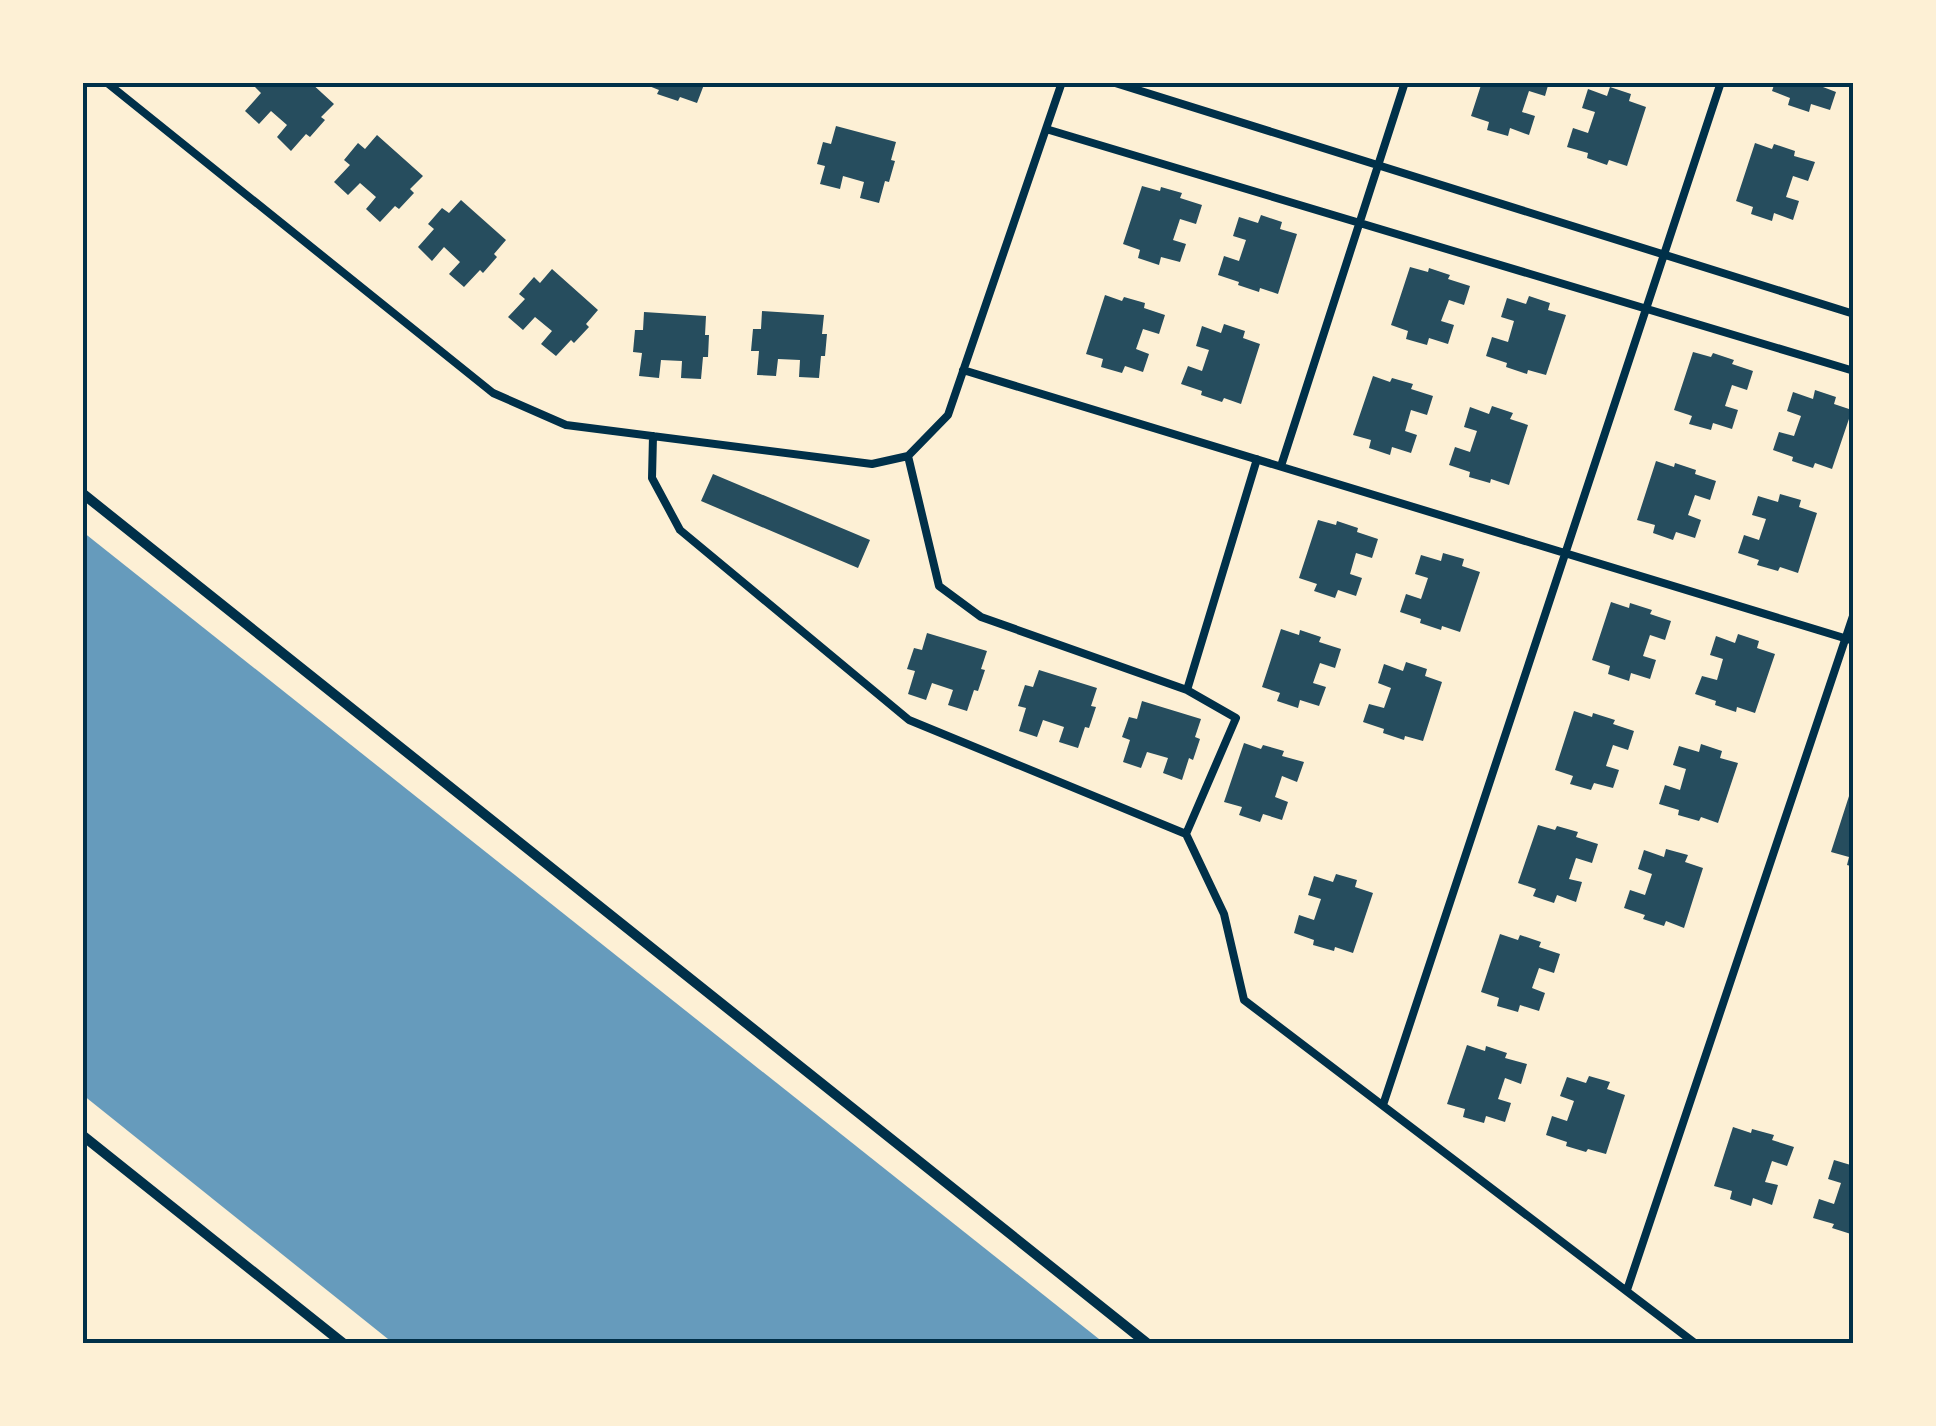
<svg xmlns="http://www.w3.org/2000/svg" width="1936" height="1426" font-family="'Open Sans',sans-serif">
	<rect width="100%" height="100%" fill="#fdf0d5"/>
	<path fill="#669bbc" d="M83 532 1104 1343H393L83 1095Z"/>
	<path fill="#264d5e" d="M259 82H310L334 104 321 117 325 120 310 137 306 134 291 151 277 137 287 125 271 111 259 124 245 111 261 93 255 87Z
		M639 82H705L697 103 680 97 678 101 657 94 659 90Z
		M1482 82H1549L1545 96 1529 91 1522 112 1535 116 1529 135 1510 128 1508 136 1487 130 1489 122 1471 116Z
		M1775 82H1825L1823 87 1836 92 1830 110 1811 104 1809 112 1788 105 1790 98 1772 91Z
		M1610 87 1631 94 1629 101 1646 107 1627 166 1609 160 1607 165 1587 158 1588 153 1567 147 1573 128 1588 133 1595 112 1582 108 1588 89 1607 96Z
		M836 126 896 142 891 160 895 161 889 182 885 181 879 203 860 198 864 182 843 176 840 189 820 184 825 166 817 164 823 142 831 144Z
		M377 135 423 176 410 189 414 193 399 209 395 206 380 222 366 209 376 197 360 183 348 195 334 182 350 165 344 160 358 143 365 149Z
		M1755 143 1772 149 1774 144 1795 151 1794 156 1815 162 1808 181 1793 176 1786 197 1799 201 1793 220 1774 213 1772 221 1751 214 1753 207 1736 201Z
		M1142 186 1160 191 1161 187 1182 193 1180 198 1202 205 1196 224 1180 219 1173 240 1186 244 1180 262 1161 257 1159 265 1138 258 1140 250 1123 244Z
		M461 200 506 240 494 254 497 257 483 273 480 270 464 287 449 274 460 262 444 247 432 261 418 247 434 229 428 224 442 208 449 213Z
		M1261 215 1282 222 1280 229 1297 234 1278 294 1260 288 1259 292 1238 285 1239 282 1218 275 1224 256 1239 261 1246 240 1233 236 1239 217 1258 223Z
		M1410 267 1428 272 1429 268 1450 275 1448 279 1470 286 1464 305 1449 300 1441 321 1454 325 1448 344 1429 338 1427 345 1406 339 1408 331 1391 325Z
		M552 269 598 310 586 324 589 327 574 343 571 340 556 356 541 344 552 331 535 317 523 330 508 317 525 299 519 294 534 277 540 283Z
		M1105 295 1122 301 1124 297 1145 303 1144 308 1165 315 1159 334 1143 329 1136 349 1149 354 1143 372 1125 366 1122 373 1101 367 1103 359 1086 354Z
		M1529 296 1550 303 1548 310 1566 315 1546 375 1528 370 1527 374 1506 367 1507 363 1486 356 1492 337 1508 342 1514 321 1501 317 1507 298 1526 304Z
		M762 311 824 315 822 334H827L825 356H821L819 378 799 377 800 360 778 359 776 376 757 375 759 351H751L753 329H761Z
		M644 312 706 316 705 335H709L708 357H703L701 379 681 378 682 361 661 360 659 378 639 376 642 353 633 352 635 330H643Z
		M1224 324 1245 331 1243 338 1260 344 1241 404 1224 398 1222 402 1201 395 1202 391 1181 384 1188 366 1202 371 1209 350 1196 346 1202 326 1221 333Z
		M1693 352 1711 357 1713 353 1734 360 1732 364 1753 371 1747 390 1732 385 1725 406 1738 410 1732 429 1713 423 1711 430 1689 424 1692 416 1674 410Z
		M1373 376 1390 382 1392 378 1413 384 1411 389 1433 396 1427 415 1411 410 1405 431 1417 435 1411 453 1392 447 1390 455 1369 448 1371 440 1353 435Z
		M1815 390 1836 397 1834 404 1852 410 1832 469 1815 463 1813 468 1792 461 1793 457 1773 450 1779 432 1794 436 1801 416 1787 411 1793 392 1813 399Z
		M1492 406 1513 413 1510 419 1528 425 1509 485 1491 479 1490 483 1469 477 1470 472 1449 465 1455 447 1470 452 1477 431 1464 427 1470 407 1489 414Z
		M1656 461 1674 467 1675 463 1696 470 1695 474 1716 481 1710 500 1695 495 1688 515 1701 520 1695 538 1676 532 1673 540 1653 533 1655 525 1637 520Z
		M713 474 870 540 858 568 701 501Z
		M1780 494 1801 500 1799 507 1817 513 1798 573 1780 567 1778 571 1757 565 1759 560 1738 553 1744 535 1759 540 1766 519 1752 515 1758 496 1778 502Z
		M1318 520 1336 525 1337 521 1358 528 1357 532 1378 539 1372 558 1356 553 1350 574 1362 578 1356 596 1338 590 1335 598 1314 591 1317 584 1299 578Z
		M1443 553 1464 559 1462 566 1480 572 1460 632 1442 626 1441 630 1420 623 1421 619 1400 612 1406 594 1421 599 1428 578 1415 574 1421 555 1441 561Z
		M1611 602 1629 608 1630 603 1652 610 1650 614 1671 621 1665 640 1650 635 1643 656 1656 660 1650 679 1631 673 1629 681 1608 674 1610 666 1592 660Z
		M1281 629 1299 635 1300 630 1321 637 1319 642 1341 649 1335 668 1320 663 1313 683 1326 687 1319 706 1300 700 1298 708 1277 701 1280 693 1262 687Z
		M927 633 987 651 981 669 985 670 978 691 974 690 967 711 948 705 953 690 932 683 926 700 908 694 915 671 907 669 914 648 922 650Z
		M1738 634 1759 641 1757 648 1775 654 1755 713 1737 707 1736 712 1715 705 1716 701 1695 694 1702 676 1717 680 1723 659 1710 655 1716 636 1735 643Z
		M1406 662 1427 669 1425 676 1442 682 1423 741 1405 736 1404 740 1383 733 1384 729 1363 722 1369 704 1384 708 1391 688 1378 683 1384 664 1403 671Z
		M1039 670 1097 688 1091 706 1096 707 1089 728 1085 727 1078 748 1059 742 1064 727 1043 720 1037 737 1019 731 1026 708 1018 706 1025 685 1033 687Z
		M1142 701 1201 719 1195 737 1200 739 1193 760 1189 758 1182 780 1163 773 1168 758 1147 752 1141 768 1123 762 1130 740 1122 737 1129 717 1137 719Z
		M1574 711 1592 717 1593 713 1615 720 1613 724 1634 731 1628 750 1613 745 1606 766 1619 770 1613 788 1594 783 1591 790 1570 784 1573 776 1555 770Z
		M1244 743 1261 749 1263 745 1284 751 1282 756 1304 762 1297 782 1282 776 1275 797 1288 802 1282 820 1263 814 1260 822 1239 815 1242 807 1224 802Z
		M1701 744 1722 751 1720 758 1738 763 1718 823 1701 817 1699 821 1678 815 1679 810 1659 804 1665 785 1680 790 1686 769 1673 765 1679 746 1699 752Z
		M1850 793 1854 794V867L1847 865 1849 857 1831 852Z
		M1538 825 1555 830 1557 826 1578 832 1576 837 1598 844 1592 863 1576 858 1569 879 1582 882 1576 902 1557 895 1554 903 1533 896 1536 889 1518 883Z
		M1666 849 1688 855 1685 862 1703 868 1684 928 1666 921 1664 926 1643 919 1645 915 1624 908 1630 890 1645 895 1652 874 1638 869 1644 850 1664 857Z
		M1336 874 1357 880 1355 887 1373 893 1353 953 1335 947 1334 951 1313 945 1314 940 1294 933 1299 915 1314 920 1321 899 1308 895 1314 876 1333 882Z
		M1500 934 1518 940 1520 935 1541 942 1539 947 1560 954 1554 973 1539 968 1532 988 1545 993 1539 1011 1520 1005 1518 1012 1497 1006 1499 998 1481 992Z
		M1467 1045 1485 1051 1486 1046 1507 1053 1505 1058 1527 1064 1521 1084 1505 1078 1498 1099 1511 1103 1505 1122 1486 1116 1484 1123 1463 1117 1465 1109 1447 1104Z
		M1589 1076 1610 1082 1607 1089 1625 1095 1606 1154 1588 1149 1586 1152 1566 1146 1567 1142 1546 1135 1552 1116 1567 1121 1574 1101 1560 1096 1567 1077 1586 1083Z
		M1733 1127 1751 1133 1752 1129 1774 1135 1772 1140 1794 1147 1787 1166 1772 1161 1765 1182 1778 1185 1772 1205 1753 1198 1751 1206 1730 1199 1732 1191 1714 1186Z
		M1834 1160 1854 1166V1235L1832 1228 1834 1224 1813 1218 1819 1199 1834 1204 1841 1183 1828 1179Z"/>
	<g fill="none" stroke-linecap="round" stroke-linejoin="round">
		<path stroke="#003049" stroke-width="8" d="M106 82 493 393 566 425 872 464 908 456 948 415 1062 82
			M1112 82 1854 314
			M1046 129 1854 371
			M963 370 1854 641
			M653 436 652 478 680 530 909 720 1186 834 1224 914 1244 1000 1696 1344
			M908 456 939 586 981 617 1187 690 1236 718 1186 834
			M1281 466 1405 82
			M1187 690 1257 459
			M1383 1105 1721 82
			M1627 1290 1854 613"/>
		<path stroke="#003049" stroke-width="10" d="M82 493 1148 1344
			M82 1135 344 1344"/>
	</g>
	<rect width="1936" height="1426" fill="none" stroke="#fdf0d5" stroke-width="170"/>
	<rect x="85" y="85" width="1766" height="1256" fill="none" stroke="#003049" stroke-width="4"/>
</svg>
